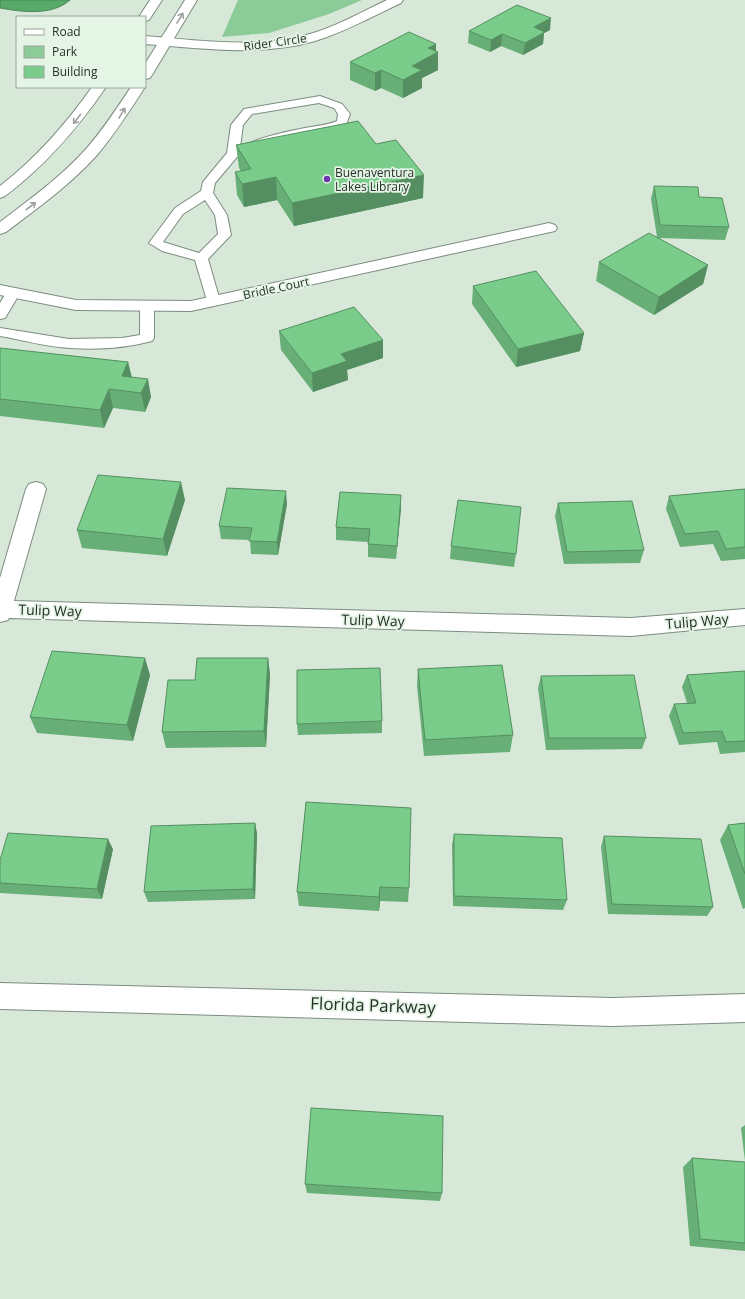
<svg xmlns="http://www.w3.org/2000/svg" width="745" height="1299" font-family="'Open Sans',sans-serif">
	<rect width="100%" height="100%" fill="#d7e8d9"/>
	<path fill="#8bcb97" d="M238 0H362L329 14 269 33 222 37Z"/>
	<path fill="#57aa6a" stroke="#498556" d="M0 0H70C52 16 22 12 0 8Z"/>
	<g fill="none" stroke-linecap="round" stroke-linejoin="round">
		<defs>
			<path id="lane" d="M320 96 342 104 350 114 346 125 329 131 301 135 265 144 237 157 215 183 213 193 227 215 231 235 208 259 220 301 218 304H208L195 260 162 251 149 243 175 208 201 191 203 182 227 153 231 125 244 109ZM319 103 334 108 338 114 337 121C325 126 313 126 300 129 279 133 259 138 240 147L243 125 252 114ZM205 200 215 215 218 234 199 253 163 242 183 214Z
				M13 289 18 290 20 293 5 318 0 319V303L8 290Z
				M147 302 152 303 154 306V338L152 341C126 348 96 350 70 348 47 347 23 340 0 336V328L69 339 122 338 140 335V306L142 303Z"/>
			<path id="street" d="M387 0H403L401 3C373 16 345 32 315 41 260 57 201 48 145 44V36C198 40 254 49 306 35 334 28 361 12 387 0Z
				M549 223 555 225 557 228 555 231 191 311 76 310 0 295V285L76 300 191 301Z
				M36 482 43 484 46 489 14 601 631 618 745 609V625L631 636 9 618 8 620 0 622V578L26 489 29 484Z"/>
			<path id="secondary" d="M150 0H162L149 20 145 21V17H139Z
				M185 0H197L152 75 150 78 145 79V64Z
				M92 87H106C77 129 46 165 5 196L0 198V186C36 158 66 124 92 87Z
				M131 87H145C130 110 115 134 97 155 70 185 38 208 6 232L0 234V222C30 199 61 177 86 149 103 130 117 108 131 87Z
				M0 983 613 998 745 994V1022L613 1026 0 1009Z"/>
		</defs>
		<use href="#lane" stroke="#7c8c7f" stroke-width="2"/>
		<use href="#street" stroke="#7c8c7f" stroke-width="2"/>
		<use href="#secondary" stroke="#7c8c7f" stroke-width="2"/>
		<use href="#lane" fill="#fff" fill-rule="evenodd"/>
		<use href="#street" fill="#fff" fill-rule="evenodd"/>
		<use href="#secondary" fill="#fff" fill-rule="evenodd"/>
	</g>
	<path fill="#68af77" d="M550 30 544 33 543 44 523 55 501 46 490 52 468 43 469 31Z
		M436 51 438 52V70L422 78V88L403 98 381 88 375 91 350 80V62Z
		M376 144 423 198 294 226 277 200 244 207 237 195 235 172 241 171 239 168 236 145Z
		M654 186 699 197 729 227 725 240 658 238 708 265 703 284 654 315 596 281 599 262 657 237 651 199Z
		M473 286 584 333 580 351 516 367 472 304Z
		M279 331 383 358 347 370 348 380 313 392 281 350Z
		M0 348 128 362 132 377 151 397 145 412 113 408 104 428 0 416Z
		M745 489V559L721 561 713 544 680 547 666 509 669 496Z
		M185 500 167 556 82 548 77 530Z
		M558 503 644 550 640 563 564 564 555 516Z
		M287 504 278 555 251 554 250 540 221 539 219 526Z
		M401 508 396 559 368 557V542L336 540V527Z
		M451 546 516 554 514 567 450 559Z
		M268 658 270 675 266 747 166 748 162 732 195 680Z
		M418 669 513 735 510 752 424 756 417 686Z
		M745 671V752L720 754 717 742 679 745 669 716 674 704 687 703 682 687 687 675Z
		M150 675 133 741 37 733 30 717Z
		M541 676 646 738 642 749 546 750 538 688Z
		M382 721V733L298 735 297 724Z
		M306 802 409 888 408 902 380 901 379 911 299 906 297 892Z
		M255 823 257 834 255 899 148 902 144 892Z
		M745 823V908L743 909 720 840 728 825Z
		M454 834 567 900 563 910 453 906 452 845Z
		M604 836 713 907 707 916 608 914 601 847Z
		M113 849 102 899 0 893V860Z
		M745 1125V1161L741 1128Z
		M692 1158 745 1162V1251L690 1246 683 1167Z
		M305 1184 442 1193 440 1201 307 1193Z"/>
	<path fill="#558f61" d="M551 18 550 30 544 33 543 44 523 55 525 43 534 27Z
		M502 34 501 46 490 52 491 40Z
		M436 44V54L438 52V70L422 78V88L403 98V80L412 66 428 48Z
		M381 70V88L375 91V73Z
		M424 175 423 198 294 226 292 203Z
		M276 177 277 200 244 207 242 184Z
		M708 265 703 284 654 315 659 297Z
		M584 333 580 351 516 367 518 349Z
		M383 340V358L347 370 348 380 313 392 312 373 341 354Z
		M128 362 132 380 122 376Z
		M148 379 151 397 145 412 141 393Z
		M109 389 113 408 104 428 100 410Z
		M181 482 185 500 167 556 163 539Z
		M286 491 287 504 278 555 277 542Z
		M401 495V508L396 559 397 546Z
		M145 658 150 675 133 741 127 725Z
		M268 658 270 675 266 747 264 731Z
		M255 823 257 834 255 899 253 889Z
		M108 839 113 849 102 899 97 889Z
		M380 887V901L379 911V897Z"/>
	<path fill="#79cc8a" stroke="#558f61" d="M517 5 551 18 534 27 545 32 525 43 502 34 491 40 469 31Z
		M409 32 436 44 428 48 438 52 412 66 422 70 403 80 381 70 375 73 350 62Z
		M358 121 376 144 396 140 424 175 292 203 276 177 242 184 235 172 251 169 236 145Z
		M654 186 698 187 699 197 722 198 729 227 660 225Z
		M649 233 708 265 659 297 599 262Z
		M536 271 584 333 518 349 473 286Z
		M354 307 383 340 341 354 347 361 312 373 279 331Z
		M0 348 128 362 122 376 148 379 141 393 109 389 100 410 0 399Z
		M98 475 181 482 163 539 77 530Z
		M227 488 286 491 277 542 249 541 252 528 219 526Z
		M745 489V547L726 549 718 531 685 534 669 496Z
		M340 492 401 495 397 546 368 544 370 529 336 527Z
		M458 500 521 507 516 554 451 546Z
		M632 501 644 550 567 552 558 503Z
		M52 651 145 658 127 725 30 717Z
		M197 658H268L264 731 162 732 168 680H195Z
		M502 665 513 735 425 740 418 669Z
		M380 668 382 721 297 724V670Z
		M745 671V741L726 742 722 731 683 733 674 704 696 703 687 675Z
		M634 675 646 738H549L541 676Z
		M306 802 411 808 409 888 380 887 379 897 297 892Z
		M255 823 253 889 144 892 151 826Z
		M745 823V874L728 825Z
		M8 833 108 839 97 889 0 883V860Z
		M454 834 562 838 567 900 454 896Z
		M604 836 701 839 713 907 612 904Z
		M311 1108 443 1116 442 1193 305 1184Z
		M692 1158 745 1162V1243L700 1239Z"/>
	<defs><path id="oneway-shaft" d="M-6 0H5M1.5-3L5.5 0L1.5 3" fill="none" stroke-width="1.6" stroke-linecap="round" stroke-linejoin="round"/></defs>
	<g stroke="#9ea19f">
		<use href="#oneway-shaft" transform="translate(180 18) rotate(-59)"/>
		<use href="#oneway-shaft" transform="translate(122 113) rotate(-59)"/>
		<use href="#oneway-shaft" transform="translate(77 119) rotate(128)"/>
		<use href="#oneway-shaft" transform="translate(31 206) rotate(-37)"/>
	</g>
	<circle fill="#6c38af" stroke="#e4f5e6" stroke-width="1.5" cx="327" cy="179" r="4"/>
	<g text-anchor="middle" dominant-baseline="central" stroke-width="3.5" stroke-linejoin="round" paint-order="stroke">
		<g font-size="12" fill="#282f29" stroke="#e4f5e6">
			<text transform="translate(275 42) rotate(-8)">Rider Circle</text>
			<text transform="translate(276 288) rotate(-12)">Bridle Court</text>
		</g>
		<g font-size="12" fill="#282f29" stroke="#e4f5e6" text-anchor="start">
			<text x="335" y="172">Buenaventura<tspan x="335" dy="14">Lakes Library</tspan></text>
		</g>
		<g font-size="14" fill="#282f29" stroke="#e4f5e6">
			<text transform="translate(50 610) rotate(2)">Tulip Way</text>
			<text transform="translate(373 620) rotate(2)">Tulip Way</text>
			<text transform="translate(697 621) rotate(-5)">Tulip Way</text>
		</g>
		<g font-size="17" fill="#282f29" stroke="#e4f5e6">
			<text transform="translate(373 1005) rotate(2)">Florida Parkway</text>
		</g>
	</g>
	<rect x="16" y="16" width="130" height="72" fill="#e4f5e6" stroke="#99a69a"/>
	<rect x="24" y="29" width="20" height="6" fill="#ffffff" stroke="#99a69a"/>
	<text x="52" y="36" font-size="12" fill="#282f29">Road</text>
	<rect x="24" y="46" width="20" height="12" fill="#8bcb97" stroke="#99a69a"/>
	<text x="52" y="56" font-size="12" fill="#282f29">Park</text>
	<rect x="24" y="66" width="20" height="12" fill="#79cc8a" stroke="#99a69a"/>
	<text x="52" y="76" font-size="12" fill="#282f29">Building</text>
</svg>
